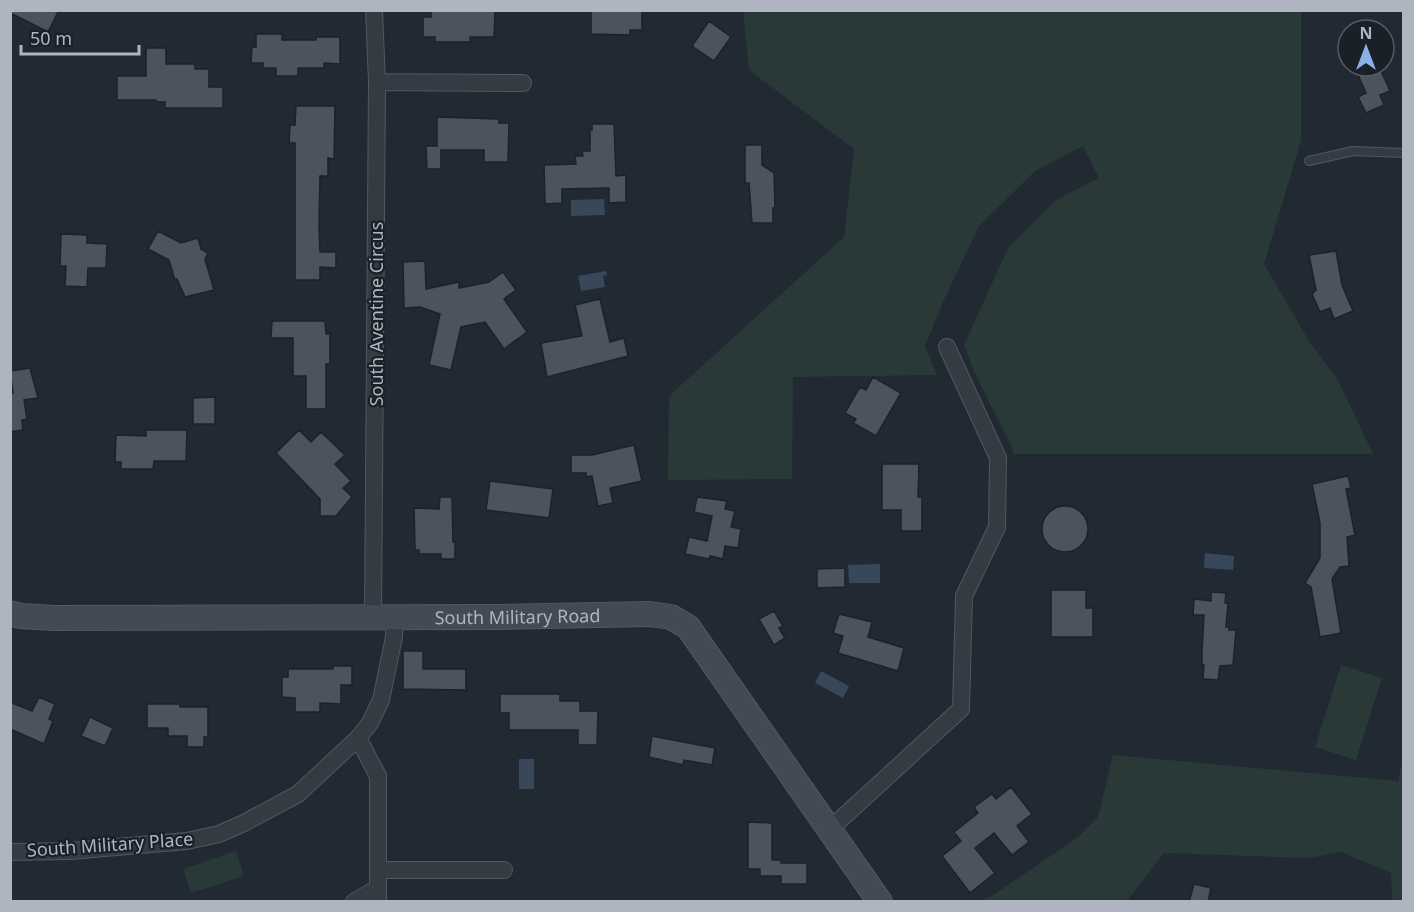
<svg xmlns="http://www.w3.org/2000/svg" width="1414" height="912" font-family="'Noto Sans',sans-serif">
	<rect width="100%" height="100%" fill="#212932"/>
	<path fill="#293938" d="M743 11H1301V141L1264 264 1309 341 1338 380 1373 454H1013V450L975 374 964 345 1008 248 1056 200 1099 178 1083 146 1035 171 979 226 944 300 925 346 937 375 793 377 792 479 668 480 669 396 844 237 854 149 749 70Z
		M1341 665 1382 678 1356 760 1315 747Z
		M1113 755 1398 781 1403 757V901H1392L1391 873 1341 852 1309 858 1164 853 1127 901H979L992 896 1077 838 1098 817Z
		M236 851 244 876 191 893 183 869Z"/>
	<path fill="#39475a" d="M604 199 605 215 571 216V200Z
		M606 271 607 275 603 276 605 287 581 291 578 276Z
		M1205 553 1234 556 1233 570 1204 568Z
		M880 564V583H849L848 565Z
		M821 671 849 686 843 698 815 683Z
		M519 759H534V789H519Z"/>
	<path fill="#4a535e" stroke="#1c2229" stroke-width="1.5" d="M10 10H59L48 32 10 13Z
		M431 10H495L494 37H470V42H435V37H423V17H431Z
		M591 10H642V30H630V35L591 34Z
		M709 21 731 37 714 61 692 46Z
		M256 34H282V40H316V37H340V64L324 63V68H298V76H276V68H263V63H251L252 47H256Z
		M146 48H166V64H195V69H209V87H223V108H165V102H156V100H117V76H146Z
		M1354 66H1379L1390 91 1380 95 1384 105 1366 113 1358 97 1366 93Z
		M296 106H335L334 159 328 158V176H320L319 227 320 252H336V268L320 267V280H295V143H289L290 125H295Z
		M437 117 499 119V123H509L508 162H484V150H441V169H427L426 146H437Z
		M592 124H614L616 176 626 175V202L609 203V188L562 189V203L545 204 544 165 576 164 575 156H583L582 151H590V130H592Z
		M745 145H762V165L774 173 775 208H773V223H752L749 183H745Z
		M158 231 181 243 198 238 201 249 208 253 205 259 214 290 185 297 177 279 175 280 169 260 148 249Z
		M61 234 87 235V243L107 244 106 268H88L87 287 65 286 66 266H60Z
		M1336 251 1342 285 1353 311 1334 319 1330 308 1320 312 1312 294 1316 290 1309 255Z
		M425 261 426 289 459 282V288L489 282 503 272 516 290 504 299 527 332 504 349 485 322 461 327 451 370 429 365 440 314 420 307 404 308 403 262Z
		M600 299 610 342 624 338 628 356 547 377 541 343 582 336 575 305Z
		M272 321H325L326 334H330V364H326V409H306V376H293V338H271Z
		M30 368 38 398 24 400 27 419 22 420 23 430 10 432V393H13L10 371Z
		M873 377 901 393 876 436 853 423 856 419 845 413 860 387 866 390Z
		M215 397V424H193V398Z
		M146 430H187L186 461H154L153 469H121V462H115L116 435 146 436Z
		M299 430 311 442 321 432 345 455 335 464 351 481 343 488 352 497 336 516H320V499L276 453Z
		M634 445 642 481 610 488 613 503 598 506 592 476 587 477 586 473H571V455H592Z
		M882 464H919L918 497H922V531H901V510H882Z
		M1348 476 1351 488 1346 489 1355 535 1347 537 1349 566 1340 567 1332 579 1341 633 1320 637 1311 587 1305 583 1320 558V523L1312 484Z
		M490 481 553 489 549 518 486 510Z
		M440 497H452L453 542H455V559H441V554H419V550H415L414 508 439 509Z
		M697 497 727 501 725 509 735 511 731 527 741 529 738 548 725 546 723 559 710 556 709 559 685 554 689 537 707 541 712 516 694 512Z
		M1042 529a23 23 0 1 1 46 0a23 23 0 1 1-46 0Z
		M845 568V587L817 588V569Z
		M1051 590H1086V608H1093V637H1051Z
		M1211 592 1226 593 1225 603H1228L1226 627H1229V630H1236L1233 665 1220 666 1218 680 1203 679 1204 665H1202V652L1204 615H1193L1194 599 1211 601Z
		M774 611 783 626 779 628 785 638 774 645 759 619Z
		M839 614 872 622 868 637 904 648 898 671 838 653 843 636 833 633Z
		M403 651H423V669H466V690L403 689Z
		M333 666H352V685H341V704L320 703V712H295V698L282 697V677H288V669H333Z
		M500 694H560V701H580V711H598L597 745H578V730H509V713H500Z
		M39 697 55 704 49 719 53 721 44 744 10 729V702L32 711Z
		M147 704H180V707H208V737H204V747H187V736H168V728H147Z
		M90 717 113 728 105 746 81 736Z
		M652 736 715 748 712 765 684 760 683 765 649 757Z
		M1011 787 1032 814 1017 826 1029 842 1012 855 994 833 975 848 995 873 970 893 942 856 961 841 954 832 978 813 974 807 992 794 996 799Z
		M748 822 772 823V860H781V863H807V884H781V876H760V869H748Z
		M1194 884 1211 888 1208 902H1189Z"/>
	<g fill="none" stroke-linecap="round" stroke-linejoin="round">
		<defs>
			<path id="lane" d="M1309 161 1353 151 1404 153"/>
			<path id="street" d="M377 82 523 83
				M373 617 377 82 374 10
				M358 738 378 776V902
				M829 830 961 709 964 596 997 527 998 458 947 347
				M10 852 70 851 187 841 219 834 244 823 298 794 358 738 370 723 381 700 394 637 395 617
				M379 870H504
				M354 902 378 888"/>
			<g id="secondary">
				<path id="s1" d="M10 613 20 616 54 618 500 617 650 614 671 617 688 627 880 902"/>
			</g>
		</defs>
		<use href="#lane" stroke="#525861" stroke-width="10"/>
		<use href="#street" stroke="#525861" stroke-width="18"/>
		<use href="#secondary" stroke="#525861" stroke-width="26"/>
		<use href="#lane" stroke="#343b43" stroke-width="8"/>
		<use href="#street" stroke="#343b43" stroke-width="16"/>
		<use href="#secondary" stroke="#434a55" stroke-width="24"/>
	</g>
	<g text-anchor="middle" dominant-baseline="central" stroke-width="4.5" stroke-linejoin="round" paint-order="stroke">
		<g font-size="18" fill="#aeb5c0" stroke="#1a2027">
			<text transform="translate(376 314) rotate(-90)">South Aventine Circus</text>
			<text stroke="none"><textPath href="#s1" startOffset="508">South Military Road</textPath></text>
			<text transform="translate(110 844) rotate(-4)">South Military Place</text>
		</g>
	</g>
	<rect width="1414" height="912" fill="none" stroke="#aeb5c0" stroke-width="24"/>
	<g transform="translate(1366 48)"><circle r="28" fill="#1a2027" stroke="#555c64" stroke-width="1.5"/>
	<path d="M0-4.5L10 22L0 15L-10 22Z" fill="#8bb1e8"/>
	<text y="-9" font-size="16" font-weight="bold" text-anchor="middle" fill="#aeb5c0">N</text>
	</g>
	<path d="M21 45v9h118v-9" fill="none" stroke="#aeb5c0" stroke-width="3"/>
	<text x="30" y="45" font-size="18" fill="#aeb5c0" stroke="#1a2027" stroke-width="4.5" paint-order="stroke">50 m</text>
</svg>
